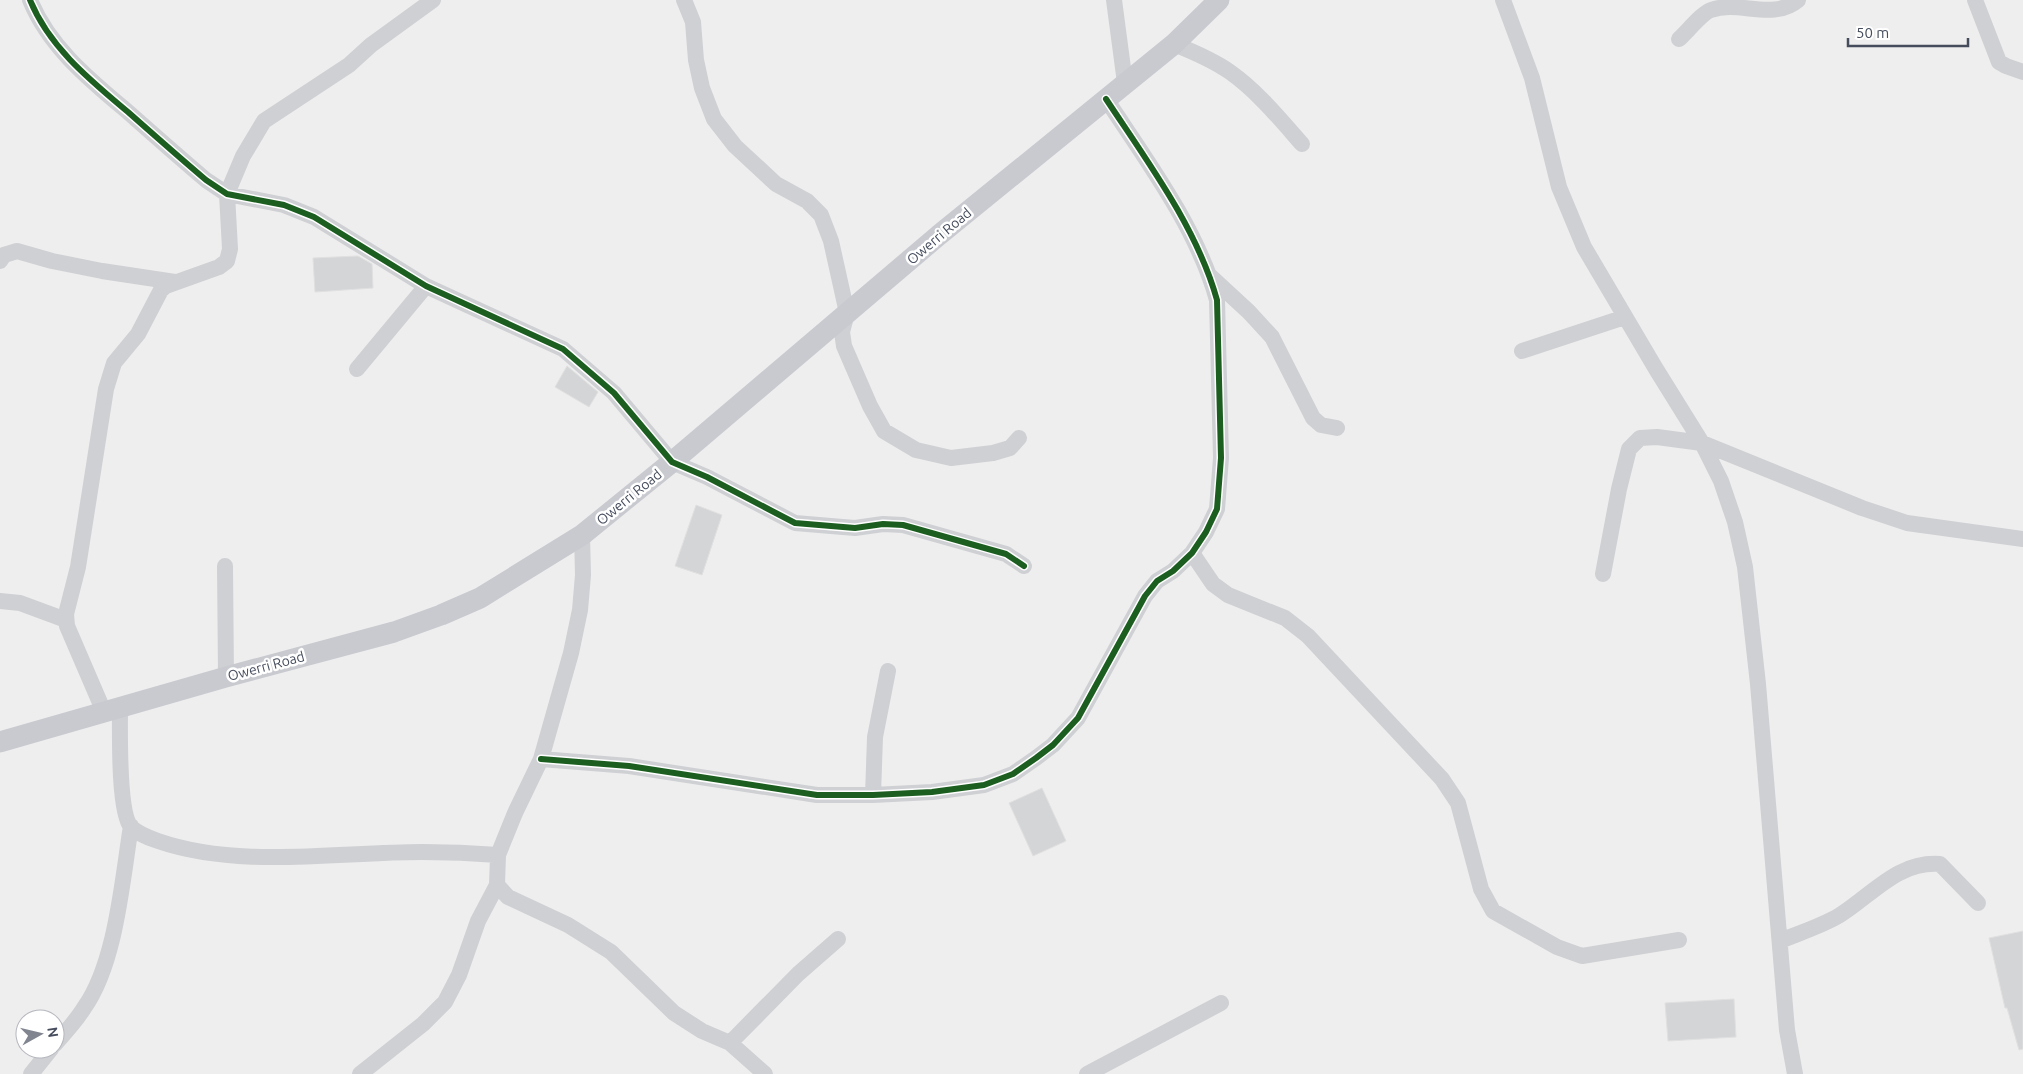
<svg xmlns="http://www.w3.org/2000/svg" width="2023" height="1074" font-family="Ubuntu,sans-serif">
	<rect width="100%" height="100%" fill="#efeeee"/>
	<path fill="#d4d5d7" stroke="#e0e0e1" d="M358 256 372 264 373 288 315 292 313 258Z
		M567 366 598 392 589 407 555 387Z
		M696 505 722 515 702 575 675 566Z
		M1042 788 1066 841 1033 856 1009 803Z
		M2023 931V1049L2019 1050 2007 1008H2005L1989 938Z
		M1734 999 1736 1037 1668 1041 1665 1003Z"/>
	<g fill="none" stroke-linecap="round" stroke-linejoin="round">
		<path stroke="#cfd0d4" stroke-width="16" d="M30 0C49 47 90 80 128 112 154 135 180 158 206 180L227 194 284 205 314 217 426 286 563 349 614 393 672 462 707 477 795 523 855 528 883 524 903 525 1006 554 1024 566
			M684 0 693 22 696 60 702 88 714 119 735 146 776 184 807 201 821 215 831 241 847 313 842 332 844 346 870 406 884 431 916 450 951 458 993 453 1010 448 1019 438
			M1114 0 1125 83
			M1503 0 1532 78 1559 187 1584 247 1656 369 1702 443 1721 481 1735 522 1745 567 1758 684 1787 1030 1795 1074
			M1975 0 1999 62 2006 66 2023 72
			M1679 39C1687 32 1702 13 1711 10 1739 0 1773 21 1798 0
			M1174 44C1194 52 1213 60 1230 72 1257 91 1280 119 1302 144
			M0 261 4 255 17 251 52 261 102 271 175 282
			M1210 276 1249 312 1272 337 1313 418 1321 425 1337 428
			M1522 351 1625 317
			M357 369 426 286
			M1192 553 1213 584 1228 595 1285 618 1308 636 1442 779 1458 803 1481 889 1493 911 1557 947 1582 956 1679 940
			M225 566 226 677
			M1603 574 1619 489 1629 449 1640 438 1657 437 1702 443 1862 508 1907 523 2023 539
			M0 601 20 603 66 620
			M120 707C120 729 118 812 131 827 138 834 149 838 158 841 239 869 337 852 422 852 447 852 473 853 498 855L515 813 541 759 571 653 580 610 583 575 582 535
			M104 712 67 626 66 614 78 567 106 389 114 363 138 334 161 290 166 286 219 267 227 261 230 249 227 194 243 156 264 121 349 65 371 45 433 0
			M541 759 629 766 817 795H873L932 792 984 785 1013 774 1036 758 1053 745 1078 718 1145 596 1157 581 1173 571 1192 553 1206 532 1217 509 1221 458 1217 300C1197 228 1147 161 1106 99
			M873 795 875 737 888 671
			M498 855 497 885 508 897 568 925 611 952 674 1013 702 1031 730 1043 765 1074
			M1780 941C1799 933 1822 926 1840 915 1873 894 1898 861 1940 864L1978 903
			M730 1043 798 974 838 939
			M55 1044C65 1033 76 1021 84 1008 116 963 122 881 131 826
			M31 1074 51 1049
			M360 1074 423 1024 445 1002 459 975 478 921 497 885
			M1087 1074 1221 1003"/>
		<path stroke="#c8cad0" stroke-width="21" d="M0 742 226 677 394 632 441 615 480 598 582 535 672 462 939 235 1174 44 1219 0"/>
		<defs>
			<path id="cycleway" d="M30 0C49 47 90 80 128 112 154 135 180 158 206 180L227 194 284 205 314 217 426 286 563 349 614 393 672 462 707 477 795 523 855 528 883 524 903 525 1006 554 1024 566
				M541 759 629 766 817 795H873L932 792 984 785 1013 774 1036 758 1053 745 1078 718 1145 596 1157 581 1173 571 1192 553 1206 532 1217 509 1221 458 1217 300C1197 228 1147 161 1106 99"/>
		</defs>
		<use href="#cycleway" stroke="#fff" stroke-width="9"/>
		<use href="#cycleway" stroke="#1b5e20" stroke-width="6"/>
	</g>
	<g text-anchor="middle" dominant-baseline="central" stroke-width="5" stroke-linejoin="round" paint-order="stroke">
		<g font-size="14" fill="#454c5c" stroke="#fff">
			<text transform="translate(939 236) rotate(-40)">Owerri Road</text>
			<text transform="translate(629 497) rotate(-39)">Owerri Road</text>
			<text transform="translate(266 666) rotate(-15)">Owerri Road</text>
		</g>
	</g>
	<g transform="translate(40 1034) rotate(82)"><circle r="24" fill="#ffffff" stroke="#b5b7be"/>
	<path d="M0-4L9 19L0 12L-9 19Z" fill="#80858f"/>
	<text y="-8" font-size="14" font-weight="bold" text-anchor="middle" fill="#454c5c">N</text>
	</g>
	<path d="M1848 38v8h120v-8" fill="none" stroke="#454c5c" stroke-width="2.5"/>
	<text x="1856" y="38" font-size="15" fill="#454c5c" stroke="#ffffff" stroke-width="4" paint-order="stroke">50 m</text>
</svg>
